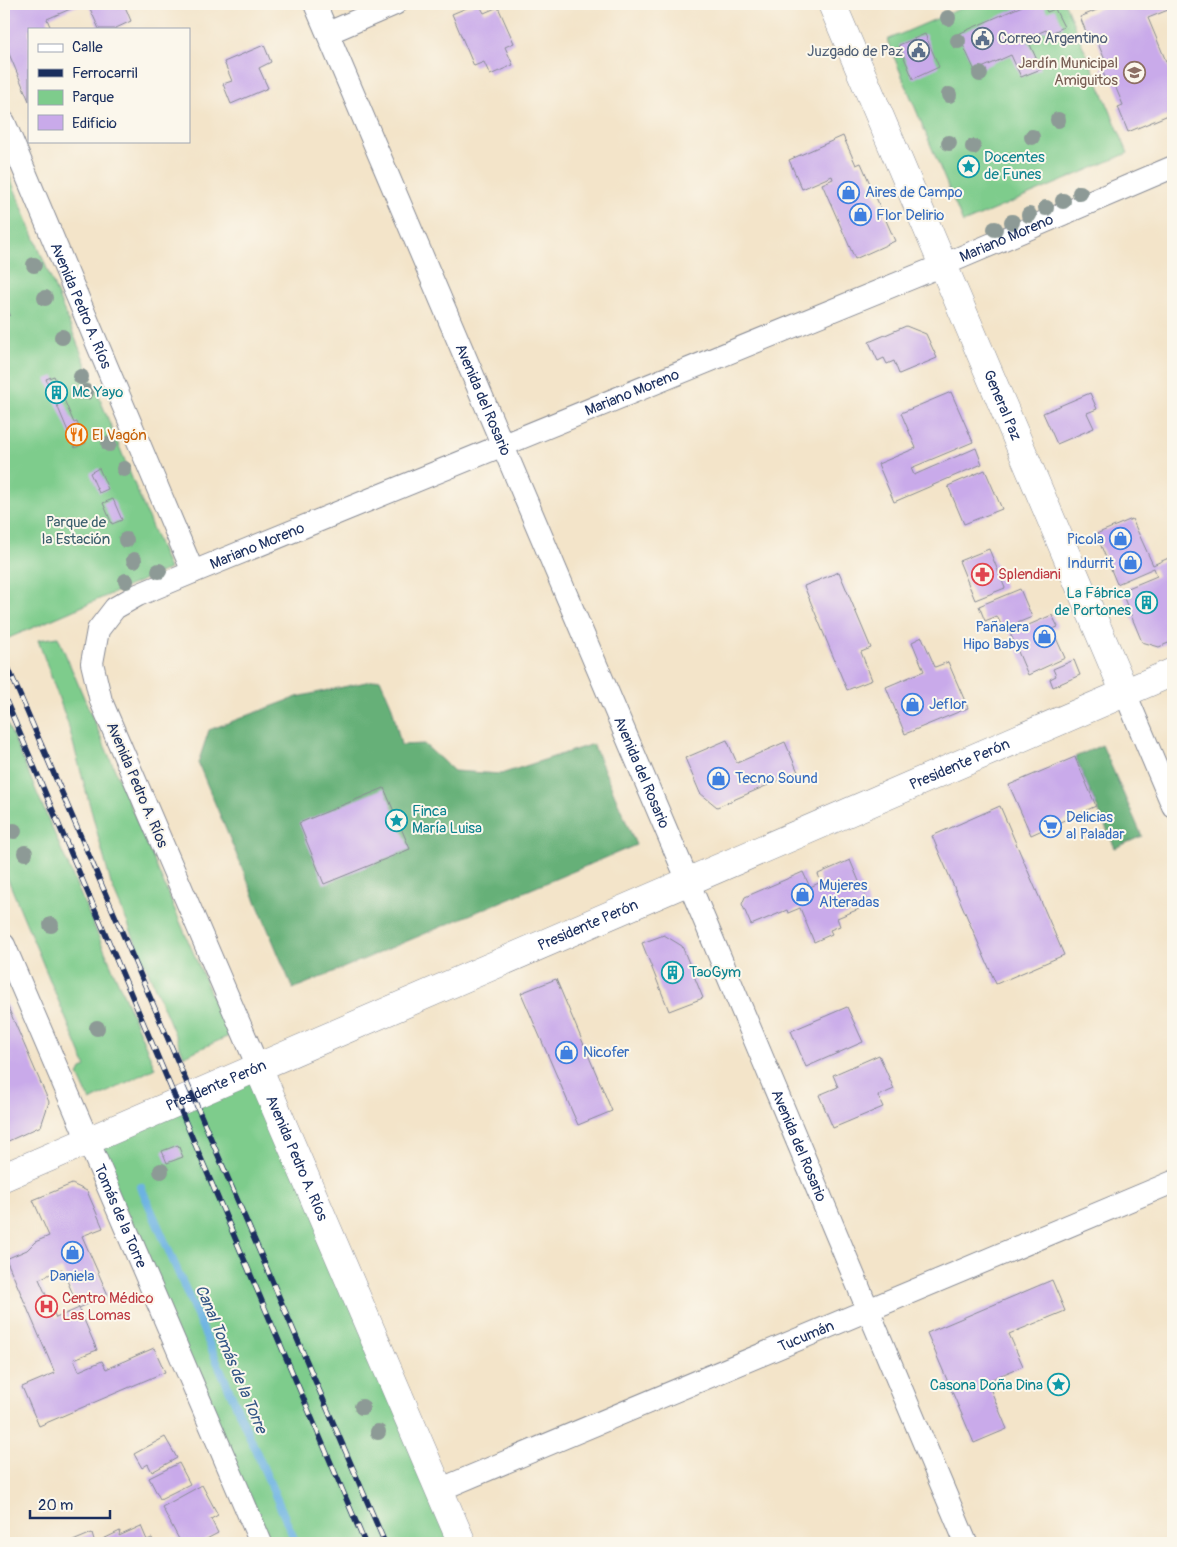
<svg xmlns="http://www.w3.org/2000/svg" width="1177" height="1547" font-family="Pangolin,sans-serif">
	<rect width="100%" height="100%" fill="#fbf7ec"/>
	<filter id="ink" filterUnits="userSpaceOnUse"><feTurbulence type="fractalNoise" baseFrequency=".02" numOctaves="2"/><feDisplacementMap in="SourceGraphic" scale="10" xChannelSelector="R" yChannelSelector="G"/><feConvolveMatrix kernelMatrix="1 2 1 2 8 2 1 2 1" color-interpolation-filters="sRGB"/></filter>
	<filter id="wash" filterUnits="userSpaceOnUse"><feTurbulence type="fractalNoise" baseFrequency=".0096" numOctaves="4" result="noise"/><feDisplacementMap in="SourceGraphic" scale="20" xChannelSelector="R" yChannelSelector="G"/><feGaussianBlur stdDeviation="1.12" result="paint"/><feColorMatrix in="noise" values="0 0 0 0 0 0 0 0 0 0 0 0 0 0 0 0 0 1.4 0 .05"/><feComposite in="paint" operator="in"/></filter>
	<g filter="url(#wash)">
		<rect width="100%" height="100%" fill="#f3e4c9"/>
		<path fill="#7ecc8c" stroke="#4c7e75" d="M971 4H1065L1128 153 963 223 887 40Z
			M4 163 169 569 4 640Z
			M58 637 229 1036 184 1056 111 884 68 724 38 640Z
			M4 716 155 1068 90 1101 78 1075 81 1069 86 1067 4 870Z
			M258 1067 462 1543H261L88 1140Z"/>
		<path fill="#66b078" stroke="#40706b" d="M380 679 392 707 401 745 424 744 454 771 501 774 593 744 636 845 293 989 198 763 209 730 297 697Z
			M1102 745 1142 836 1115 848 1075 757Z"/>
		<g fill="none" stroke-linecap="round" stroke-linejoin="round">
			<path stroke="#6cb2e2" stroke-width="8" d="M141 1187 296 1543"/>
		</g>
		<g id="blocks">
			<path fill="#c9aaea" d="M4 4H82L47 19 51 29H29V101L4 42Z
				M88 4H124L131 21 114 29H99Z
				M476 4H479L484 13 498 7 514 43 505 47 513 65 490 75 484 62 474 66 452 14Z
				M1020 4H1043L1047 12 1055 9 1064 27 1049 34 1046 30 1027 38 1041 69 1021 77 1011 55 975 71 958 34 1022 6Z
				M1111 4H1171L1173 8 1148 18 1173 78V113L1128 132 1118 107 1123 105 1113 81 1108 84 1101 68 1107 65 1095 36 1089 39 1080 17Z
				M925 34 939 67 913 79 899 45Z
				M264 45 271 62 259 68 268 88 231 104 223 84 232 81 224 62Z
				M843 136 856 165 861 163 895 241 855 259 822 184 833 179 832 176 802 189 789 160Z
				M4 300 10 315 4 318Z
				M906 326 926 334 937 358 899 374 894 361 887 364 884 358 878 361 869 342Z
				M54 376 74 423 77 422 86 443 75 448 46 379Z
				M951 392 973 442 911 468 914 475 976 448 982 464 894 502 878 464 916 448 901 413Z
				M1090 393 1097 409 1087 413 1094 428 1057 444 1043 413Z
				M99 468 108 489 99 493 90 473Z
				M985 470 1002 509 964 524 948 486Z
				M113 499 122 520 112 524 103 503Z
				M1132 519 1153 565 1173 556V641L1159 647 1142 642 1121 591 1157 576 1154 568 1117 584 1096 534Z
				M989 549 1005 588 975 600 959 561Z
				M839 572 871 648 861 652 872 680 847 690 804 586Z
				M1020 589 1032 617 1003 629 997 616 985 621 979 606Z
				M1052 615 1058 627 1052 629 1065 658 1028 675 1010 633Z
				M922 637 935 667 948 662 968 708 905 734 886 687 924 671 912 642Z
				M1074 660 1080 675 1053 687 1050 679 1056 676 1053 669Z
				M727 740 737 763 785 742 798 772 717 807 700 793 685 758Z
				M1075 757 1096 806 1031 835 1009 785Z
				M384 788 410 849 324 884 299 823Z
				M1000 806 1064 955 996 984 932 836Z
				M850 860 869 905 837 918 840 926 830 930 832 934 814 942 800 908 788 913 787 910 751 925 742 904 745 897 803 872 810 887 821 882 818 874Z
				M664 935 682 946 703 998 669 1011 642 943Z
				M556 979 612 1111 578 1125 521 993Z
				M4 998 49 1102 41 1126 4 1143Z
				M847 1007 863 1042 806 1067 791 1031Z
				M879 1055 894 1089 878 1096 883 1107 833 1128 819 1095 838 1087 833 1075Z
				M178 1145 183 1157 167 1163 162 1151Z
				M72 1184 87 1191 103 1228 82 1236 108 1295 79 1308 62 1269 39 1279 56 1318 79 1308 97 1350 74 1359 79 1371 102 1361 106 1369 154 1348 165 1372 39 1426 22 1387 55 1373 6 1259 27 1250 35 1242 49 1236 33 1200Z
				M1052 1280 1065 1311 1009 1334 1023 1366 987 1381 1007 1429 974 1443 927 1333Z
				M165 1437 177 1458 152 1472 148 1464 142 1468 134 1454Z
				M179 1463 190 1484 160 1499 149 1478Z
				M202 1485 218 1515 211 1519 218 1533 199 1543H181L162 1507Z
				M141 1526 147 1540 152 1538 154 1543H74L73 1541 92 1533 95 1543 120 1531 119 1536Z"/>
		</g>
	</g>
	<g filter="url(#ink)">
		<use href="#blocks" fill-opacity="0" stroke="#878a94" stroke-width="1"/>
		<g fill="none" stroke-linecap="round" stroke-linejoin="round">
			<defs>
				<g id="minor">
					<path id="s1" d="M315 4 688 881 966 1543"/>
					<path d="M328 33 395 4"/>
					<path id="s2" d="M4 122 193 572"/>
					<path d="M1125 693 1173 806"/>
					<path id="s3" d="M4 945 261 1543"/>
					<path id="s4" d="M258 1067 101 701 92 663 98 630 115 608 138 595 193 572 943 265 1173 167"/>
					<path id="s5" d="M439 1490 1173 1182"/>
				</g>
				<g id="tertiary">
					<path id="s6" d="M832 4 1125 693"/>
				</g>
				<g id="secondary">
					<path id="s7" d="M258 1067 462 1543"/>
					<path id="s8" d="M4 1177 1173 672"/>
				</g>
			</defs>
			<use href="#minor" stroke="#878a94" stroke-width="24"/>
			<use href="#tertiary" stroke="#878a94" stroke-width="29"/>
			<use href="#secondary" stroke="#878a94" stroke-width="29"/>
			<use href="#minor" stroke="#fff" stroke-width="22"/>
			<use href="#tertiary" stroke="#fff" stroke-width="28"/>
			<use href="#secondary" stroke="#fff" stroke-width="28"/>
			<defs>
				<path id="rail" d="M4 658 385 1543
					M4 696 365 1543"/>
			</defs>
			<use href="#rail" stroke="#1b2f5e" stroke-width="5.5"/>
			<use href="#rail" stroke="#fbf7ec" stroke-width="4" stroke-dasharray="11" stroke-linecap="butt"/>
		</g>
		<g fill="#8d9a96">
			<circle cx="948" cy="18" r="8"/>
			<circle cx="958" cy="41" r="8"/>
			<circle cx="980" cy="74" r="8"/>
			<circle cx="949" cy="95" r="8"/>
			<circle cx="1058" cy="120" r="8"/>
			<circle cx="1032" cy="137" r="8"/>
			<circle cx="949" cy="143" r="8"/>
			<circle cx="973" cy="147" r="8"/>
			<circle cx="1080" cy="193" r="8"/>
			<circle cx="1063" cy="201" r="8"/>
			<circle cx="1046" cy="208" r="8"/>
			<circle cx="1029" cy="215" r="8"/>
			<circle cx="1012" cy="222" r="8"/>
			<circle cx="995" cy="229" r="8"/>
			<circle cx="34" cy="265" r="8"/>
			<circle cx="45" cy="298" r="8"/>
			<circle cx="62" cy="337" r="8"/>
			<circle cx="81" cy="377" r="8"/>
			<circle cx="86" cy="392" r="8"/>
			<circle cx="109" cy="444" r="8"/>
			<circle cx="124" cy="469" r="8"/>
			<circle cx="126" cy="540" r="8"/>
			<circle cx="134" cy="560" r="8"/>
			<circle cx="159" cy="571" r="8"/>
			<circle cx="126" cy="581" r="8"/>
			<circle cx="14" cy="831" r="8"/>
			<circle cx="25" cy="853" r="8"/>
			<circle cx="51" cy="925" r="8"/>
			<circle cx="97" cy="1028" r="8"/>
			<circle cx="161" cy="1171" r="8"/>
			<circle cx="362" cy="1407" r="8"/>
			<circle cx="378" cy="1432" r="8"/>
		</g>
	</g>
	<defs>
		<symbol id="civic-ring" viewBox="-11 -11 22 22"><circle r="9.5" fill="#fbf7ec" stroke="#5c6f8a" stroke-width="1.5"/><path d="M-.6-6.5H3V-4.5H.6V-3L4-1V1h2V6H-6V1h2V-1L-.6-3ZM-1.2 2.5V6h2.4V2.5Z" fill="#5c6f8a"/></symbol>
		<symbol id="school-ring" viewBox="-11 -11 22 22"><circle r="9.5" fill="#fbf7ec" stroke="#8d6e63" stroke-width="1.5"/><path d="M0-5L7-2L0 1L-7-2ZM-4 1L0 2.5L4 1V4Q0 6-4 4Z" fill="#8d6e63"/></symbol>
		<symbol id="sight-ring" viewBox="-11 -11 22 22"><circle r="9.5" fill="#fbf7ec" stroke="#0f9aa8" stroke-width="1.5"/><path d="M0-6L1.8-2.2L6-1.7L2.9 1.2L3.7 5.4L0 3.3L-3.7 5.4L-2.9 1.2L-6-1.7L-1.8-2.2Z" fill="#0f9aa8"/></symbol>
		<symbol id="shop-ring" viewBox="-11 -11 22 22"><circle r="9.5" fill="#fbf7ec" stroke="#3f7fe0" stroke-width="1.5"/><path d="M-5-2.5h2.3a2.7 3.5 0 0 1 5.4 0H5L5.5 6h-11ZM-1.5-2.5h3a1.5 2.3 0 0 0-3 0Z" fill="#3f7fe0"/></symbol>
		<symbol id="building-ring" viewBox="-11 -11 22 22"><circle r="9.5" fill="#fbf7ec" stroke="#0f9aa8" stroke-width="1.5"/><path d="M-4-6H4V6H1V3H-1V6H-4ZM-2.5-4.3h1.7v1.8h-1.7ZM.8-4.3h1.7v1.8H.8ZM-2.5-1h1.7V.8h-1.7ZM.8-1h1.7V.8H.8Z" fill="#0f9aa8"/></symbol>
		<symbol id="restaurant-ring" viewBox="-11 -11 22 22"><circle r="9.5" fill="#fbf7ec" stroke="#e8710a" stroke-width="1.5"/><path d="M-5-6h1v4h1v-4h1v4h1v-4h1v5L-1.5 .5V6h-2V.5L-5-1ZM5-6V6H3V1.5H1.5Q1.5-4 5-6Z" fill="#e8710a"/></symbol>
		<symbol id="pharmacy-ring" viewBox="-11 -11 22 22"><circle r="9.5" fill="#fbf7ec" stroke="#e0444e" stroke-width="1.5"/><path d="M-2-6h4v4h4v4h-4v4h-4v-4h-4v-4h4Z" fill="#e0444e"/></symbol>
		<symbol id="supermarket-ring" viewBox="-11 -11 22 22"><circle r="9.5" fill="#fbf7ec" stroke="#3f7fe0" stroke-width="1.5"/><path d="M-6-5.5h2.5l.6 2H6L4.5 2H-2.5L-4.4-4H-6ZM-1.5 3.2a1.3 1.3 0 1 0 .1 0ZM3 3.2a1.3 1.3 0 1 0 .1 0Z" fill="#3f7fe0"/></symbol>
		<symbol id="hospital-ring" viewBox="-11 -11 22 22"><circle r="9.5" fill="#fbf7ec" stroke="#e0444e" stroke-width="1.5"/><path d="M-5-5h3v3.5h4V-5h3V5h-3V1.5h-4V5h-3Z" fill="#e0444e"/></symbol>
	</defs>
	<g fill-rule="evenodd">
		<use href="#civic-ring" x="970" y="26" width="25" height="25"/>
		<use href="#civic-ring" x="906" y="38" width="25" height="25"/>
		<use href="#school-ring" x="1122" y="60" width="25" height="25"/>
		<use href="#sight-ring" x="956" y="154" width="25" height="25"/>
		<use href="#shop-ring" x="836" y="180" width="25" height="25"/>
		<use href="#shop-ring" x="848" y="202" width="25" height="25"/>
		<use href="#building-ring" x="44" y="380" width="25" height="25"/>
		<use href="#restaurant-ring" x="64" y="422" width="25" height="25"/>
		<use href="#shop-ring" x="1108" y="526" width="25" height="25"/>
		<use href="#shop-ring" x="1118" y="550" width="25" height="25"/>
		<use href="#pharmacy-ring" x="970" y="562" width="25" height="25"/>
		<use href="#building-ring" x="1134" y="590" width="25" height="25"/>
		<use href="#shop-ring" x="1032" y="624" width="25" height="25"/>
		<use href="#shop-ring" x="900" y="692" width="25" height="25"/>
		<use href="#shop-ring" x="706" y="766" width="25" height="25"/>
		<use href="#sight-ring" x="384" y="808" width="25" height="25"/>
		<use href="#supermarket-ring" x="1038" y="814" width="25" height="25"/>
		<use href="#shop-ring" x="790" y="882" width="25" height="25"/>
		<use href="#building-ring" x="660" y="960" width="25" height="25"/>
		<use href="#shop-ring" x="554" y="1040" width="25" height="25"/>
		<use href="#shop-ring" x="60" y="1240" width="25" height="25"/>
		<use href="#hospital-ring" x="34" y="1294" width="25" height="25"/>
		<use href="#sight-ring" x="1046" y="1372" width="25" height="25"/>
	</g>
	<g text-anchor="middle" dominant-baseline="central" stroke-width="4" stroke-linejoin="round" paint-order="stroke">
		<g font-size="15" fill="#4e5e75" stroke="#fbf7ec" text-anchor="start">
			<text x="998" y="38">Correo Argentino</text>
			<text x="903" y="51" text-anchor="end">Juzgado de Paz</text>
		</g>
		<g font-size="15" fill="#785e54" stroke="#fbf7ec" text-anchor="end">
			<text x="1118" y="63">Jardín Municipal<tspan x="1118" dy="17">Amiguitos</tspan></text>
		</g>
		<g font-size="15" fill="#0d838f" stroke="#fbf7ec" text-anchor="start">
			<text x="984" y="157">Docentes<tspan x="984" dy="17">de Funes</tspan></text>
			<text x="72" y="392">Mc Yayo</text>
			<text x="1131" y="593" text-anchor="end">La Fábrica<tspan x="1131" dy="17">de Portones</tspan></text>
			<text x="412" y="811">Finca<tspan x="412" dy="17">María Luisa</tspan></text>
			<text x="689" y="972">TaoGym</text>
			<text x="1043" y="1385" text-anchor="end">Casona Doña Dina</text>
		</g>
		<g font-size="15" fill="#366cbe" stroke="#fbf7ec" text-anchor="start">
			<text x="865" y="192">Aires de Campo</text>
			<text x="876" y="215">Flor Delirio</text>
			<text x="1104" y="539" text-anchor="end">Picola</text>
			<text x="1114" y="563" text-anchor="end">Indurrit</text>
			<text x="1029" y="627" text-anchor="end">Pañalera<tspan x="1029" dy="17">Hipo Babys</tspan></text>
			<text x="929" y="704">Jeflor</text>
			<text x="735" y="778">Tecno Sound</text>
			<text x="1066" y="817">Delicias<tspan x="1066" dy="17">al Paladar</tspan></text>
			<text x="819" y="885">Mujeres<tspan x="819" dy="17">Alteradas</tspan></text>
			<text x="583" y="1052">Nicofer</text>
			<text x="72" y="1276" text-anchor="middle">Daniela</text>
		</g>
		<g font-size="15" fill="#1b2f5e" stroke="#fbf7ec">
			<text stroke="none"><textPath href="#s4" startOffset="1464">Mariano Moreno</textPath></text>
			<text stroke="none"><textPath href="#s2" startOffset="199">Avenida Pedro A. Ríos</textPath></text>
			<text stroke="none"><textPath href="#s4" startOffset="1059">Mariano Moreno</textPath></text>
			<text stroke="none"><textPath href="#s1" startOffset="430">Avenida del Rosario</textPath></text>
			<text stroke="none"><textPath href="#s6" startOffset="436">General Paz</textPath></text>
			<text stroke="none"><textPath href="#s4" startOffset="654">Mariano Moreno</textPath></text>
			<text stroke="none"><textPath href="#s8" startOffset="1041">Presidente Perón</textPath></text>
			<text stroke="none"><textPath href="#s1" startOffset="835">Avenida del Rosario</textPath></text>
			<text transform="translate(137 785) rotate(67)">Avenida Pedro A. Ríos</text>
			<text stroke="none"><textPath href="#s8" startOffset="636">Presidente Perón</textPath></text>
			<text stroke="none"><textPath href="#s8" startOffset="231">Presidente Perón</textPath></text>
			<text stroke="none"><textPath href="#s1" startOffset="1240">Avenida del Rosario</textPath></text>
			<text stroke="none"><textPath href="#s7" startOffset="99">Avenida Pedro A. Ríos</textPath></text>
			<text stroke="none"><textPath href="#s3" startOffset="295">Tomás de la Torre</textPath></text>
			<text stroke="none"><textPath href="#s5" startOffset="398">Tucumán</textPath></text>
		</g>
		<g font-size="15" fill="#c56008" stroke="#fbf7ec" text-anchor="start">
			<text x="92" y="435">El Vagón</text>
		</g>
		<g font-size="15" fill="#395e6c" stroke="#fbf7ec">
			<text x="76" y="522">Parque de<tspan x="76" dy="17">la Estación</tspan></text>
		</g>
		<g font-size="15" fill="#be3a42" stroke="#fbf7ec" text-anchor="start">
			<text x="998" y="574">Splendiani</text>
			<text x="62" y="1298">Centro Médico<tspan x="62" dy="17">Las Lomas</tspan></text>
		</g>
		<g font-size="16" font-style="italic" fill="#335686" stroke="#fbf7ec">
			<text transform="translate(231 1359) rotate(67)">Canal Tomás de la Torre</text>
		</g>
	</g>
	<rect width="1177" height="1547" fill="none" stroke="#fbf7ec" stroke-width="20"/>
	<rect x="28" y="28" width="162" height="115" fill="#fbf7ec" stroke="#a1a7b3"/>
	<rect x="38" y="44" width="25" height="8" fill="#ffffff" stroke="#a1a7b3"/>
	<text x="72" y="52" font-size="15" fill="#1b2f5e">Calle</text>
	<rect x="38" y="69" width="25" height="8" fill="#1b2f5e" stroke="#a1a7b3"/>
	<text x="72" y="78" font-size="15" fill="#1b2f5e">Ferrocarril</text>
	<rect x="38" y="90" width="25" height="15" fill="#7ecc8c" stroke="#a1a7b3"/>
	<text x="72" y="102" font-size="15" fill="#1b2f5e">Parque</text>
	<rect x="38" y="115" width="25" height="15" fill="#c9aaea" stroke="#a1a7b3"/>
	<text x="72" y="128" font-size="15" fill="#1b2f5e">Edificio</text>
	<path d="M30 1510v8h80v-8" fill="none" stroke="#1b2f5e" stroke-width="2.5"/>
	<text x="38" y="1510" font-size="15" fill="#1b2f5e" stroke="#fbf7ec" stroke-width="4" paint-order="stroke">20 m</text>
</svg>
